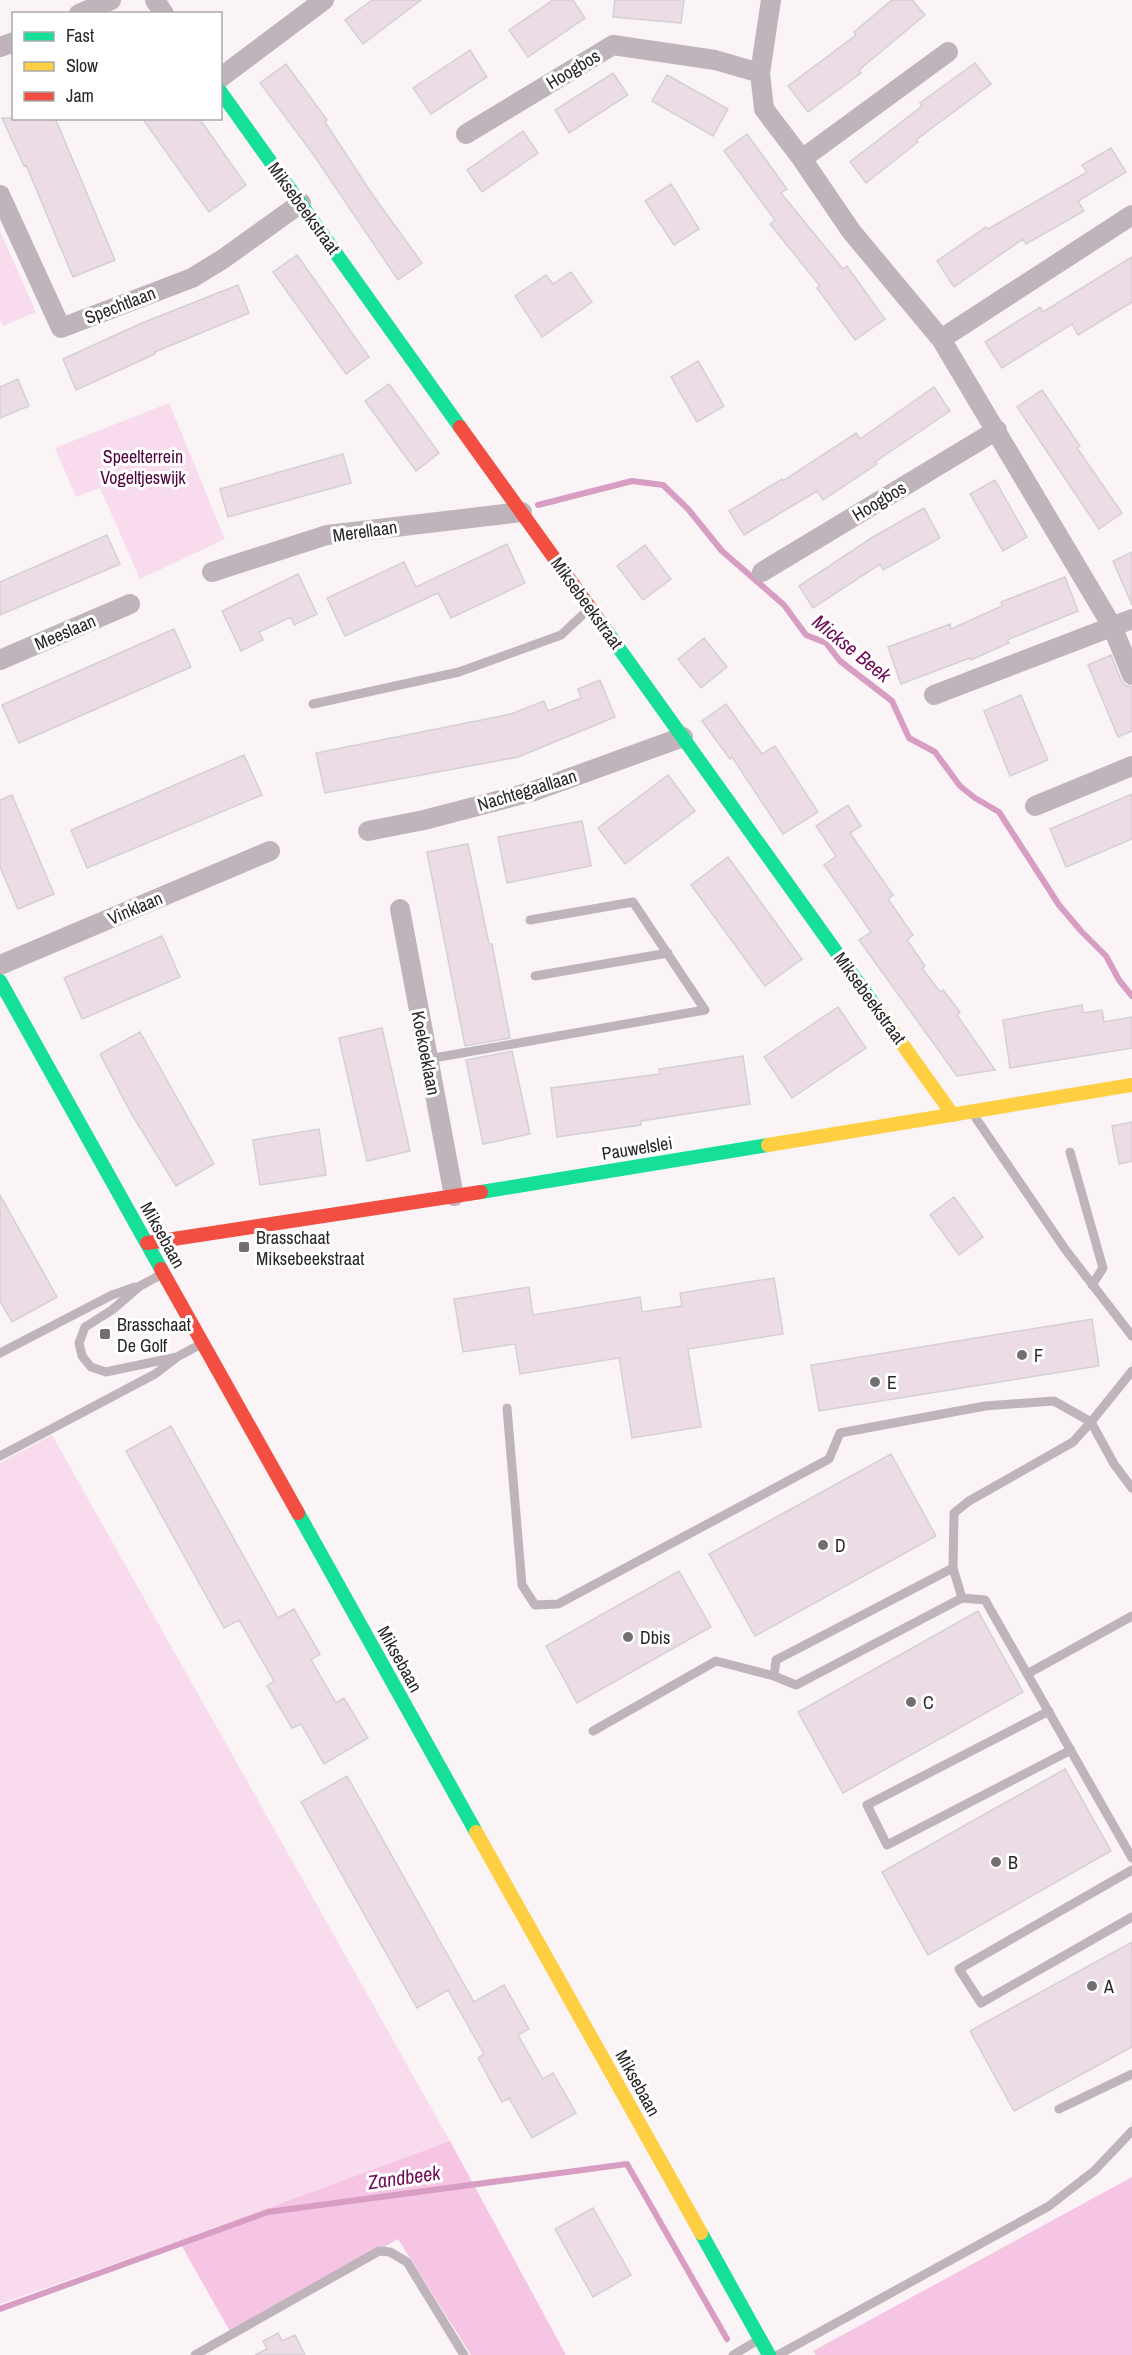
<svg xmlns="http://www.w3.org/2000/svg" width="1132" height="2355" font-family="'Archivo Narrow',sans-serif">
	<rect width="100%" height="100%" fill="#faf4f7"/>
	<path fill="#f8dced" d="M0 231 36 312 3 326 0 320Z
		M169 403 225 539 140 579 100 488 76 497 55 448Z
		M52 1435 450 2141 179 2241 0 2304V1463Z"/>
	<path fill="#f6c5e4" d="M450 2141 566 2355H471L398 2239 232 2335 179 2241Z
		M1132 2177V2355H816L813 2351Z"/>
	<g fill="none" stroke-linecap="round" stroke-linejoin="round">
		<path stroke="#d79dc3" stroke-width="6" d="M538 505 632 481 663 485 688 509 722 551 784 605 806 635 826 643 840 661 892 701 909 738 935 752 960 786 975 798 999 812 1059 905 1081 931 1106 956 1119 980 1132 996
			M0 2309 268 2212 627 2164 727 2339"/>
	</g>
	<path fill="#ecdce5" stroke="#d5d0d3" stroke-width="1.5" d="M372 0H421L363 44 345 20Z
		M553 0H573L585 18 528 57 509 30Z
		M615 0H684L681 23 613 17Z
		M892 0H912L925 15 859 70 861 73 808 112 788 86 856 35 854 32Z
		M470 50 487 77 431 114 413 88Z
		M975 63 991 84 916 140 918 142 866 183 850 162 922 106 920 103Z
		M286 64 327 120 325 122 372 194 422 263 398 280 313 154 260 83Z
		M613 73 628 95 569 133 555 110Z
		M667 75 728 109 713 136 652 101Z
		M2 118H55L115 260 73 277 26 165 24 166Z
		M142 118H199L246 185 209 212Z
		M523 131 538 153 482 192 467 170Z
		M747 134 787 189 781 193 843 269 847 266 885 319 855 340 817 288 820 286 770 224 775 220 724 151Z
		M1111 148 1126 172 1078 201 1084 211 1026 244 1023 239 954 287 937 261 986 227 988 229 1087 172 1082 165Z
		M671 184 699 229 674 245 645 201Z
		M297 255 369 357 346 374 273 272Z
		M1132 257V302L1078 335 1072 324 1002 368 985 342 1040 307 1043 312Z
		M571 272 592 302 542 337 515 296 546 275 553 284Z
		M238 285 249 313 155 352V354L76 390 63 359 142 323Z
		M698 361 724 406 697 422 671 377Z
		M18 379 29 406 0 418V387Z
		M389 384 439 453 416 471 365 401Z
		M934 387 950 411 875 462 877 464 823 500 817 491 744 535 729 511 782 479 783 481 856 433 860 439Z
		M1042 390 1080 446 1077 448 1122 513 1099 529 1017 407Z
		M343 454 351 483 228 517 220 489Z
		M995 480 1027 537 1003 551 970 494Z
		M924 508 940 538 883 570 880 564 813 608 799 586 873 537Z
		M107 535 120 564 0 615V582Z
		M507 544 525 583 451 618 438 593 345 636 327 598 404 562 416 587Z
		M645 545 671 579 643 600 617 566Z
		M1132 552V605L1113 561Z
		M298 574 317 614 294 625 291 617 259 632 263 640 241 651 222 611Z
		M1065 577 1078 611 1007 640 1009 643 971 660 970 658 901 684 888 647 950 624 951 629 1002 606 1001 602Z
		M174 629 191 667 19 743 2 705Z
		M704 638 727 667 701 688 678 659Z
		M1111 655 1121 680 1125 685 1132 687V731L1118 737 1088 665Z
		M600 680 615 717 518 757 325 793 316 753 511 714 544 701 548 711 581 698 578 689Z
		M1021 695 1048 760 1010 776 984 711Z
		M726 704 762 754 775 746 818 812 783 834 732 757 730 759 702 721Z
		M244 755 262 795 87 868 71 830Z
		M668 775 695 811 625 864 598 828Z
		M1132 794V839L1066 867 1050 829Z
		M12 795 54 894 18 909 0 867V800Z
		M848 805 861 826 850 833 893 895 888 899 913 935 907 940 925 966 922 968 940 992 943 990 960 1012 957 1015 995 1070 957 1076 859 940 871 932 824 865 836 856 816 826Z
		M582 821 591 866 507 883 498 837Z
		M468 844 489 944H492L510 1038 465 1046 427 852Z
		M728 857 802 959 765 986 691 885Z
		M162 936 180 977 82 1019 64 978Z
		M1082 1005 1083 1013 1102 1010 1104 1022 1132 1017V1048L1010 1068 1003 1020Z
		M838 1007 866 1048 792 1098 764 1057Z
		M382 1028 410 1151 367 1161 339 1038Z
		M140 1032 214 1164 176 1186 132 1115 100 1054Z
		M512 1051 530 1134 483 1144 466 1060Z
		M743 1056 750 1104 641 1121V1125L557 1137 551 1088 660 1074 659 1069Z
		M1132 1122V1161L1119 1164 1112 1126Z
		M319 1129 326 1175 260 1185 253 1140Z
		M0 1195 57 1297 12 1322 0 1301Z
		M954 1197 983 1237 959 1255 930 1215Z
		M774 1278 783 1334 688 1349 701 1427 632 1438 619 1358 520 1374 515 1344 463 1352 454 1299 529 1287 533 1315 640 1297 642 1312 682 1306 680 1293Z
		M1092 1319 1099 1366 819 1411 811 1365Z
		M171 1426 278 1618 294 1609 320 1654 311 1660 336 1703 344 1698 368 1738 324 1764 301 1724 292 1728 267 1686 274 1681 239 1620 224 1628 126 1451Z
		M891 1454 936 1536 755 1636 709 1554Z
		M679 1571 711 1627 577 1703 546 1646Z
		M978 1611 1023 1692 843 1793 798 1712Z
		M1065 1769 1111 1851 928 1955 882 1872Z
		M347 1776 474 2002 504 1985 529 2029 518 2035 543 2079 553 2073 576 2113 532 2138 509 2098 502 2102 478 2058 484 2054 448 1990 417 2008 301 1802Z
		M1132 1942V2047L1014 2111 970 2031Z
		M593 2208 631 2275 593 2297 555 2229Z
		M278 2333 282 2341 295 2335 305 2355H255L267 2349 263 2341Z"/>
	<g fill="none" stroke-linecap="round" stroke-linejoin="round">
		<path stroke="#bfb4bb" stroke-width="9" d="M313 704 459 672 561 635 589 609
			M535 976 668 953
			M428 1059 705 1010 633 902 530 920
			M973 1114 1065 1249 1132 1336
			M1070 1152 1103 1268 1092 1285
			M162 1274 140 1286 112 1310 85 1327 79 1343 82 1356 91 1367 106 1372 177 1357 201 1344
			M0 1353 112 1295 135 1287
			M507 1408 522 1585 535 1605 558 1604 829 1459 840 1433 985 1406 1054 1401 1091 1422 1132 1371
			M0 1456 155 1374 176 1358
			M962 1598 985 1600 1132 1858
			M1027 1674 1132 1616
			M774 1676 796 1685 962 1598 953 1568
			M1049 1711 867 1805 887 1845 1071 1750
			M593 1731 716 1661 774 1676 776 1660 953 1568 954 1513 969 1501 1073 1442 1091 1422 1114 1464 1132 1488
			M1132 1870 959 1969 981 2003 1132 1917
			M1059 2109 1132 2074
			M195 2355 379 2251 390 2252 407 2262 464 2355
			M733 2355 758 2340
			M778 2355 1049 2206 1094 2171 1132 2131"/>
		<path stroke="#bfb4bb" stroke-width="20" d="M155 0 164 14
			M771 0 760 73 764 109 802 159 851 231 941 339 1112 626 1132 675
			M79 14 111 0
			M0 47 14 42
			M220 78 324 0
			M466 134 613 45 715 60 760 73
			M802 159 948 52
			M0 195 61 328 192 278 223 259 301 203
			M941 339 1132 215
			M212 572 327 535 522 512
			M762 572 997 430
			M0 660 130 604
			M934 695 1132 619
			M1035 806 1132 766
			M368 831 424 820 531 792 683 737
			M400 909 454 1196
			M0 965 270 851"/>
		<path stroke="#16e098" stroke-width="14" d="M220 91 460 427
			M598 619 875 1006
			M0 981 161 1269
			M481 1192 768 1145
			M298 1513 476 1832
			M701 2233 769 2355"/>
		<path stroke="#ffcf43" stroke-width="14" d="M875 1006 953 1115
			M768 1145 1132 1085
			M476 1832 701 2233"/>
		<path stroke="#f24e42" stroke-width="14" d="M460 427 598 619
			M147 1243 481 1192
			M161 1269 298 1513"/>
	</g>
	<g fill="#736f71" stroke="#fff" stroke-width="2">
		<rect x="238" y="1241" width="12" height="12" rx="3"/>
		<rect x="99" y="1328" width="12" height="12" rx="3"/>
		<circle cx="1022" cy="1355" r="6"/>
		<circle cx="875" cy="1382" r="6"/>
		<circle cx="823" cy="1545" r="6"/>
		<circle cx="628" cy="1637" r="6"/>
		<circle cx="911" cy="1702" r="6"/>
		<circle cx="996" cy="1862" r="6"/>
		<circle cx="1092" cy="1986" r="6"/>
	</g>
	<g text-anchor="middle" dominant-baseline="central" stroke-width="6" stroke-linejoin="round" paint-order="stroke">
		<g font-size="18" fill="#2a2729" stroke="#fff">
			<text transform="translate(573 69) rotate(-31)">Hoogbos</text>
			<text transform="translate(304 208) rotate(54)">Miksebeekstraat</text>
			<text transform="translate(120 305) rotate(-21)">Spechtlaan</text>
			<text transform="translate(879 501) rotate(-31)">Hoogbos</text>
			<text transform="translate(365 531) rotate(-8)">Merellaan</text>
			<text transform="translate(587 603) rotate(54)">Miksebeekstraat</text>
			<text transform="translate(65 632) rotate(-23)">Meeslaan</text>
			<text transform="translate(527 790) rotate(-17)">Nachtegaallaan</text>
			<text transform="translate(135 908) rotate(-23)">Vinklaan</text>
			<text transform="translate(870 998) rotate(54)">Miksebeekstraat</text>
			<text transform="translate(426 1053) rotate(79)">Koekoeklaan</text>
			<text transform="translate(637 1148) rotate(-9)">Pauwelslei</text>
			<text transform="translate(163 1235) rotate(61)">Miksebaan</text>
			<text transform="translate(400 1659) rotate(61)">Miksebaan</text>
			<text transform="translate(638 2083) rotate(61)">Miksebaan</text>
		</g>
		<g font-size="18" fill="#4e043c" stroke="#fff">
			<text x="143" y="456">Speelterrein<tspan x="143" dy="21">Vogeltjeswijk</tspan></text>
		</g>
		<g font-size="18" fill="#2a2729" stroke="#fff" text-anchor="start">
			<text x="256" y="1237">Brasschaat<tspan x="256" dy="21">Miksebeekstraat</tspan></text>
			<text x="117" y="1324">Brasschaat<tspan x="117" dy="21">De Golf</tspan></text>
			<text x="1034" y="1355">F</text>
			<text x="887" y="1382">E</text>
			<text x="835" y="1545">D</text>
			<text x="640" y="1637">Dbis</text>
			<text x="923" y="1702">C</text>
			<text x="1008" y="1862">B</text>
			<text x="1104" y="1986">A</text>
		</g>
		<g font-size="20" font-style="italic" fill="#6f0c56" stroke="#fff">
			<text transform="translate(852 648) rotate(39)">Mickse Beek</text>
			<text transform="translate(404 2177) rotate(-8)">Zandbeek</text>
		</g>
	</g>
	<rect x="12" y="12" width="210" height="108" fill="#ffffff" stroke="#aaa9a9" stroke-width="1.5"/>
	<rect x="24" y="32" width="30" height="9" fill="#16e098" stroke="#aaa9a9" stroke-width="1.5"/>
	<text x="66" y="42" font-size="18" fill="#2a2729">Fast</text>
	<rect x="24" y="62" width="30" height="9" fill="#ffcf43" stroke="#aaa9a9" stroke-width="1.5"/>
	<text x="66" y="72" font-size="18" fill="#2a2729">Slow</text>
	<rect x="24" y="92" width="30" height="9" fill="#f24e42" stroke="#aaa9a9" stroke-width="1.5"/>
	<text x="66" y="102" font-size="18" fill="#2a2729">Jam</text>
</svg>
